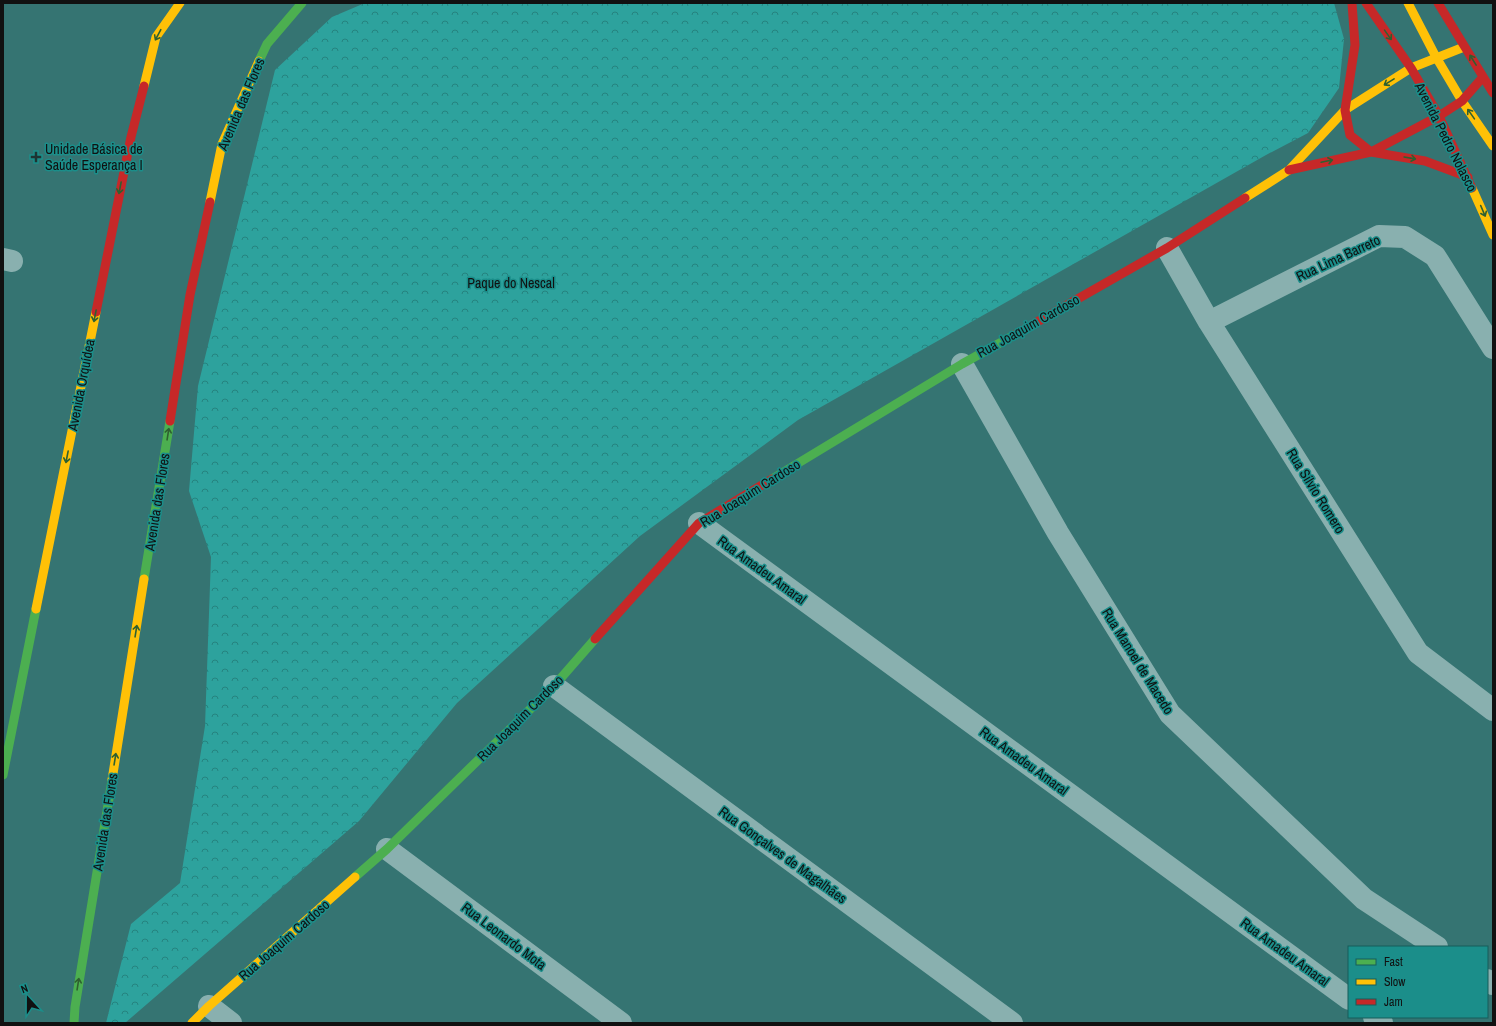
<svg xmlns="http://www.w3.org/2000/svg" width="1496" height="1026" font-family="'Archivo Narrow',sans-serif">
	<defs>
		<pattern id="park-crowns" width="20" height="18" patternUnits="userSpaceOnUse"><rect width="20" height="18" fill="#2da29d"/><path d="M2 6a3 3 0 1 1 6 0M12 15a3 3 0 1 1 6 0" fill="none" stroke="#25837f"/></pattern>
	</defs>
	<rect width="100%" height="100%" fill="#357472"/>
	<path fill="url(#park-crowns)" d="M365 3H1334L1344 39 1339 88 1308 133 1266 155 798 420 640 536 457 703 359 821 125 1023H106L131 924 180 883 205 726 211 557 189 491 198 386 275 70 332 17Z"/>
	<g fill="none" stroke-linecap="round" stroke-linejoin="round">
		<path stroke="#89b0af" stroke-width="22" d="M1167 248 1209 322 1418 653 1493 710
			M3 259 12 261
			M1209 322 1379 236 1405 237 1435 256 1493 348
			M962 364 1058 533 1170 714 1364 899 1437 947
			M699 523 1349 999
			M554 686 1012 1023
			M387 849 621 1023
			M1487 980 1493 984
			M209 1006 231 1023
			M1374 1017 1382 1023"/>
		<path stroke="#4caf50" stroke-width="9" d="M259 61 267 44 302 3
			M772 479 962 364 1016 334
			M144 579 170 421
			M3 775 36 609
			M355 877 387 849 554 686 595 639
			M74 1023 75 1007 112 780"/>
		<path stroke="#ffc107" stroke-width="9" d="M1408 3 1436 57 1462 101 1493 146
			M144 86 156 37 180 3
			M1472 188 1493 235
			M1245 198 1289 170 1345 110 1411 68 1464 47
			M210 202 222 144 259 61
			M36 609 96 312
			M112 780 144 579
			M192 1023 209 1006 355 877"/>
		<path stroke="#c62828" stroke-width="9" d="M1352 3 1355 45 1345 110 1350 135 1371 152 1425 161 1468 177
			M1366 3 1411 68 1439 116 1472 188
			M1438 3 1493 93
			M1289 170 1371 152 1439 116 1462 101 1483 77
			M96 312 131 137 144 86
			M1016 334 1167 248 1245 198
			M170 421 190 295 210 202
			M595 639 699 523 772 479"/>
	</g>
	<defs><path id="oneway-shaft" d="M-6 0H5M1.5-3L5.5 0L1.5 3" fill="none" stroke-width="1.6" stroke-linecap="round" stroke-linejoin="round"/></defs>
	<g stroke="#2e6030">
		<use href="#oneway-shaft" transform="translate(158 35) rotate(118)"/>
		<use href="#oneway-shaft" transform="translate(1388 35) rotate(55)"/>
		<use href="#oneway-shaft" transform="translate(1473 60) rotate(-122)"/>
		<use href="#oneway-shaft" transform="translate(1389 82) rotate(148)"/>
		<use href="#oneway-shaft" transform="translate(1471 114) rotate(-125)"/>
		<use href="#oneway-shaft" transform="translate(1410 158) rotate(10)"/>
		<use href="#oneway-shaft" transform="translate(1327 161) rotate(-12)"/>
		<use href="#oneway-shaft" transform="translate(120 188) rotate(101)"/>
		<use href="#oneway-shaft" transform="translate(1483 211) rotate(67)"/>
		<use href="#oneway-shaft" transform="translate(95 316) rotate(101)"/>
		<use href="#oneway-shaft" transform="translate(168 434) rotate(-81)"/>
		<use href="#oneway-shaft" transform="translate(67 457) rotate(101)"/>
		<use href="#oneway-shaft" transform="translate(136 631) rotate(-81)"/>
		<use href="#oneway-shaft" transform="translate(115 759) rotate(-81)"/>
		<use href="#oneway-shaft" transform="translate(78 984) rotate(-81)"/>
	</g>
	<path fill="#1e3433" stroke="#1b8e8a" stroke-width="1.5" d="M34 151h4v4h4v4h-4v4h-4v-4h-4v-4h4z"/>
	<g text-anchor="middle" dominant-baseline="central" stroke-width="3" stroke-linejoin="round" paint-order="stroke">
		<g font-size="14" fill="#111" stroke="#1b8e8a">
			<text transform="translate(241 104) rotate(-67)">Avenida das Flores</text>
			<text transform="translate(1446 137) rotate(63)">Avenida Pedro Nolasco</text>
			<text transform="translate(1338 258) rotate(-25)">Rua Lima Barreto</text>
			<text transform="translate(1028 326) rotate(-29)">Rua Joaquim Cardoso</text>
			<text transform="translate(81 385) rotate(-79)">Avenida Orquídea</text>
			<text transform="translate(1316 491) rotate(58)">Rua Sílvio Romero</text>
			<text transform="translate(750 493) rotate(-32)">Rua Joaquim Cardoso</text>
			<text transform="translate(157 502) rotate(-81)">Avenida das Flores</text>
			<text transform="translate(762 570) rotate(36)">Rua Amadeu Amaral</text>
			<text transform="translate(1138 661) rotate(58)">Rua Manoel de Macedo</text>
			<text transform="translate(520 718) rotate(-45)">Rua Joaquim Cardoso</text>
			<text transform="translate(1024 761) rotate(36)">Rua Amadeu Amaral</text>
			<text transform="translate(105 822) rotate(-81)">Avenida das Flores</text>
			<text transform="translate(783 855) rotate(36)">Rua Gonçalves de Magalhães</text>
			<text transform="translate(504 936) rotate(37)">Rua Leonardo Mota</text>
			<text transform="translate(284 940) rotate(-41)">Rua Joaquim Cardoso</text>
			<text transform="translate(1285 952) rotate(36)">Rua Amadeu Amaral</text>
		</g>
		<g font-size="14" fill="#111" stroke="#1b8e8a" text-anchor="start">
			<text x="45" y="149">Unidade Básica de<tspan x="45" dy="16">Saúde Esperança I</tspan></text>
		</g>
		<g font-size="14" fill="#111" stroke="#1b8e8a">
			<text x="511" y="283">Paque do Nescal</text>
		</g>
	</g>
	<rect width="1496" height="1026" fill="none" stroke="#111111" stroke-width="8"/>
	<rect x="1348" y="946" width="140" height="72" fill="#1b8e8a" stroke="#175c5a"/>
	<rect x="1356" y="959" width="20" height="6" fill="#4caf50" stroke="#175c5a"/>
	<text x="1384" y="966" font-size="12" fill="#111111">Fast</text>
	<rect x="1356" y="979" width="20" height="6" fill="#ffc107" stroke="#175c5a"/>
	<text x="1384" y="986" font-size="12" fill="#111111">Slow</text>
	<rect x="1356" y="999" width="20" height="6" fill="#c62828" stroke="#175c5a"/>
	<text x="1384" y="1006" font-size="12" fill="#111111">Jam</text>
	<g transform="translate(28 998) rotate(339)" stroke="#1b8e8a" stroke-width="3" paint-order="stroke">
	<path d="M0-3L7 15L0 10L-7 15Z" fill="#111111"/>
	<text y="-6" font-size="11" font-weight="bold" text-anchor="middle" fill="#111111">N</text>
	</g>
</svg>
